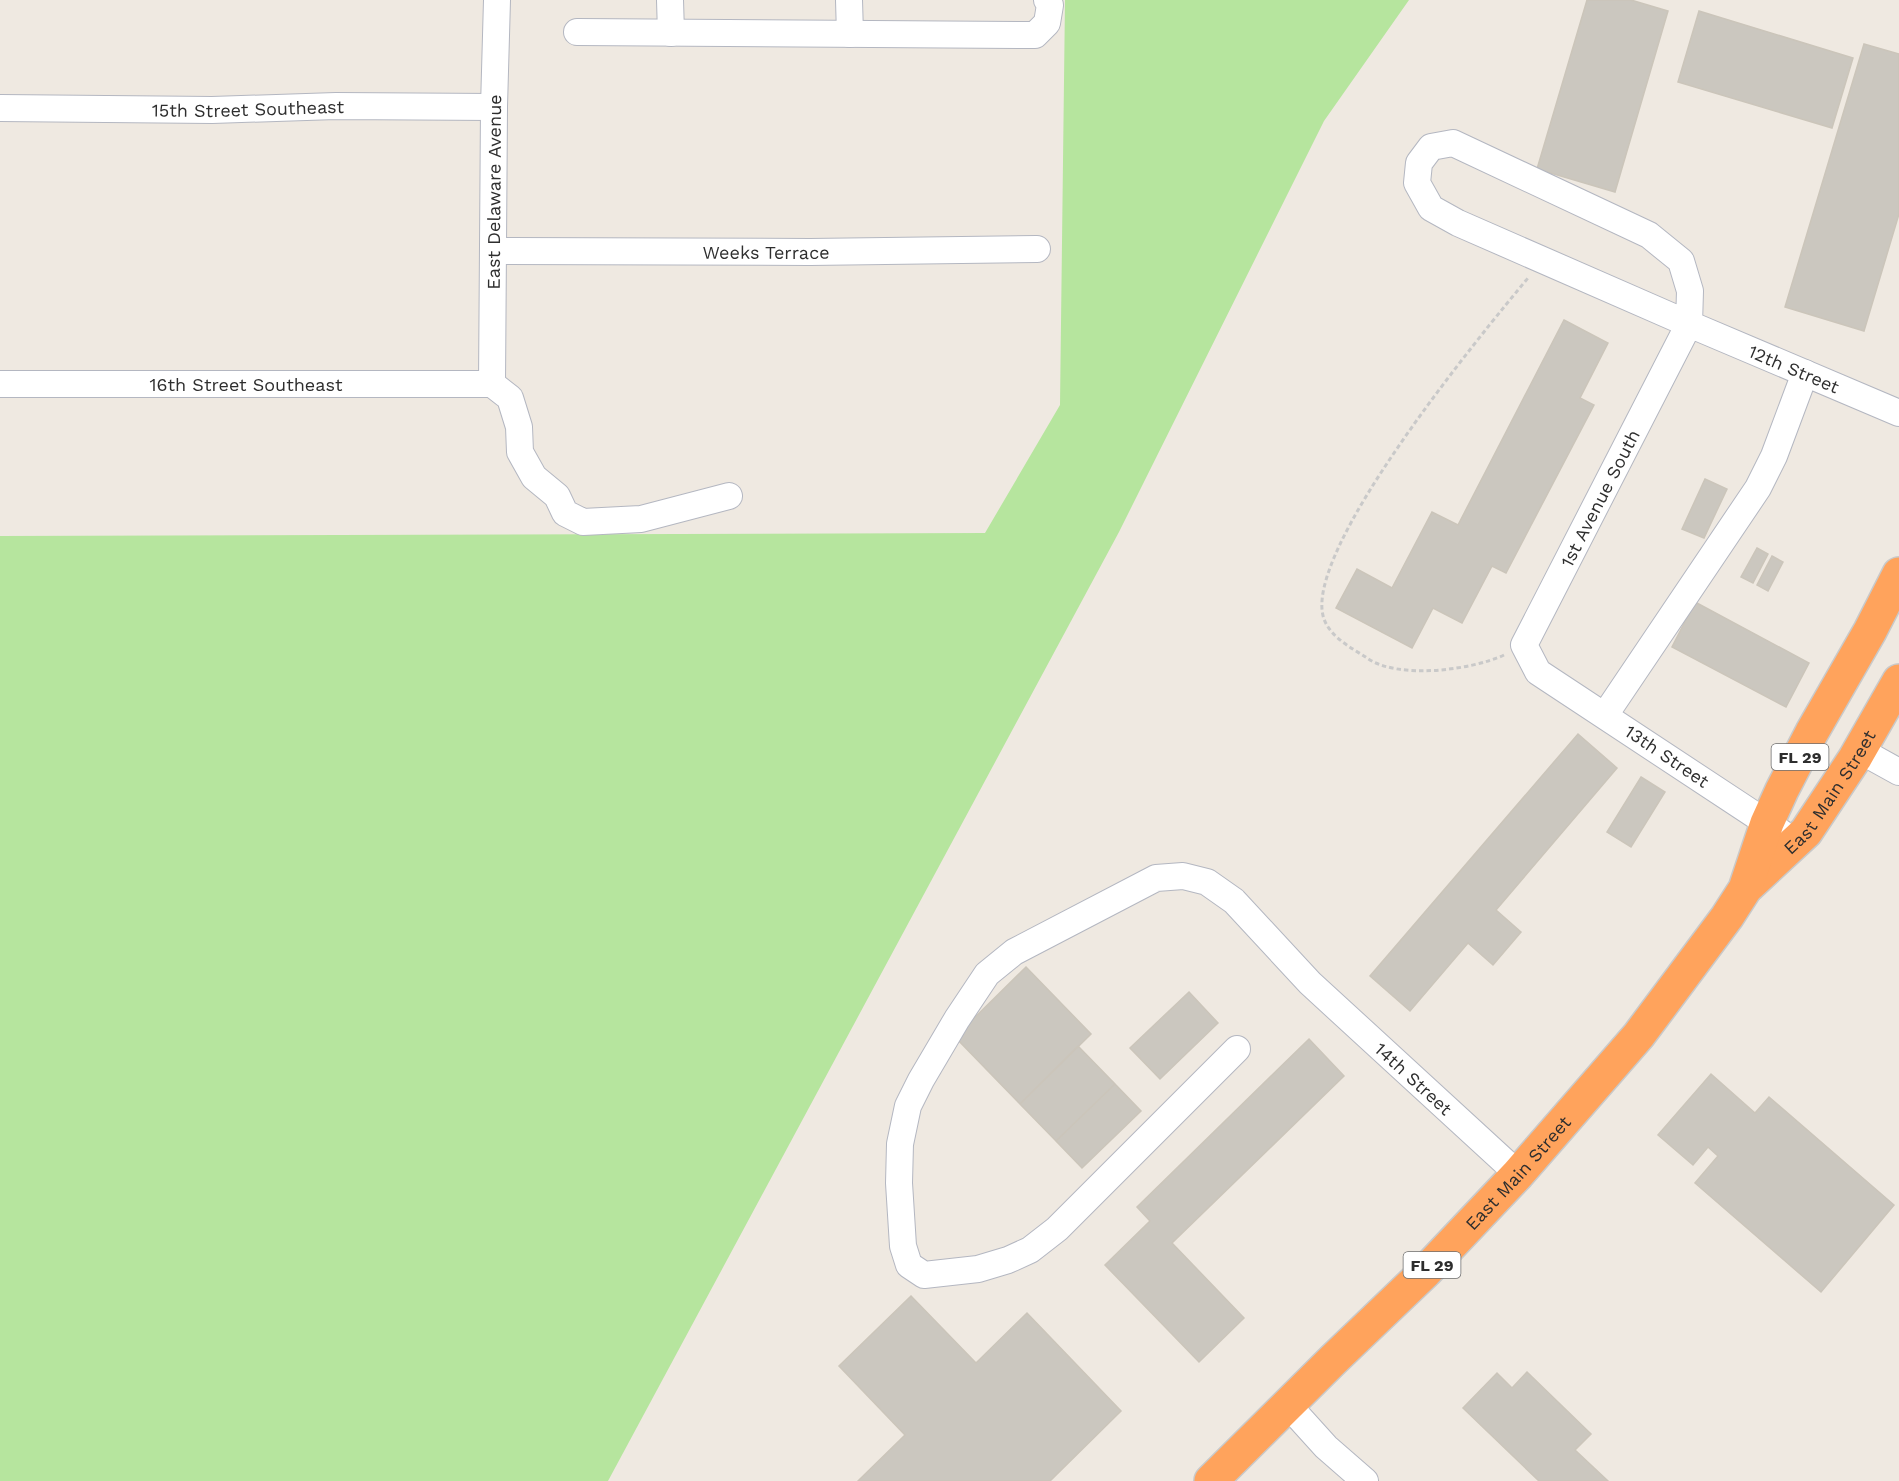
<svg xmlns="http://www.w3.org/2000/svg" width="1899" height="1481" font-family="'Work Sans',sans-serif">
	<rect width="100%" height="100%" fill="#efe9e1"/>
	<path fill="#b6e59e" d="M1065 0H1409L1324 121 1119 532 608 1481H0V536L985 533 1060 405Z"/>
	<path fill="#cbc7bf" stroke="#cbc5ba" stroke-width="1.5" d="M1587 0H1631L1668 11 1615 192 1537 169Z
		M1699 11 1853 58 1832 128 1678 82Z
		M1864 44 1899 54V214L1864 331 1785 307Z
		M1564 320 1608 343 1580 398 1594 405 1506 573 1492 566 1462 623 1433 608 1412 648 1336 608 1357 569 1392 588 1432 512 1458 525Z
		M1705 479 1727 489 1704 538 1682 529Z
		M1757 548 1768 554 1753 583 1741 577Z
		M1772 556 1783 562 1768 591 1757 585Z
		M1695 602 1809 663 1786 707 1672 647Z
		M1578 734 1617 768 1496 910 1521 932 1493 965 1468 943 1410 1011 1370 976Z
		M1641 777 1665 792 1631 847 1607 832Z
		M1026 967 1091 1034 1020 1104 955 1037Z
		M1189 992 1218 1023 1160 1079 1130 1048Z
		M1309 1039 1344 1076 1172 1243 1244 1318 1199 1362 1105 1265 1150 1221 1137 1207Z
		M1078 1046 1115 1084 1056 1141 1020 1104Z
		M1711 1074 1755 1113 1769 1097 1894 1205 1821 1292 1695 1183 1718 1156 1708 1147 1693 1165 1658 1135Z
		M1115 1084 1141 1111 1082 1168 1056 1141Z
		M911 1296 976 1363 1027 1313 1121 1411 1050 1481H858L905 1435 839 1366Z
		M1527 1372 1591 1434 1575 1450 1608 1481H1539L1463 1408 1497 1373 1512 1388Z"/>
	<g fill="none" stroke-linecap="round" stroke-linejoin="round">
		<defs>
			<g id="minor">
				<path d="M670 0 671 33"/>
				<path d="M849 0 850 34"/>
				<path d="M577 32 1035 35 1047 23 1050 5 1047 0"/>
				<path id="s1" d="M0 108 212 110 336 106 494 107"/>
				<path id="s2" d="M494 251 810 252 1037 249"/>
				<path id="s3" d="M0 384H492"/>
				<path id="s4" d="M492 384 494 107 497 0"/>
				<path d="M492 384 510 398 519 427 520 452 534 477 557 496 565 513 583 522 641 519 729 496"/>
				<path d="M1605 715 1758 488 1774 456 1805 373"/>
				<path d="M1859 750 1899 772"/>
				<path id="s5" d="M1782 833 1538 672 1524 645 1689 324 1690 291 1681 261 1649 235 1453 143 1431 147 1419 163 1417 183 1431 208 1458 223 1689 324 1899 413"/>
				<path id="s6" d="M1237 1049 1057 1229 1030 1250 1008 1260 978 1269 924 1275 909 1265 903 1246 899 1183 900 1144 908 1106 921 1080 957 1019 987 974 1014 952 1156 878 1183 876 1207 882 1234 901 1310 983 1518 1174"/>
				<path d="M1288 1405 1326 1447 1365 1481"/>
			</g>
			<g id="highway">
				<path id="s7" d="M1749 885 1806 832 1855 758 1899 681"/>
				<path id="s8" d="M1211 1481 1333 1360 1426 1271 1518 1174 1639 1035 1727 917 1745 889 1767 823 1782 790 1812 732 1870 631 1899 574"/>
			</g>
		</defs>
		<use href="#minor" stroke="#b4b7c1" stroke-width="28"/>
		<use href="#highway" stroke="#c9c9c9" stroke-width="36"/>
		<path stroke="#c9c9c9" stroke-width="3" stroke-dasharray="4.5 3" stroke-linecap="butt" d="M1504 655C1472 670 1398 680 1367 658 1352 648 1331 638 1324 619 1300 553 1483 332 1528 278"/>
		<use href="#minor" stroke="#fff" stroke-width="26"/>
		<use href="#highway" stroke="#ffa35c" stroke-width="33"/>
	</g>
	<g text-anchor="middle" dominant-baseline="central" stroke-width="6" stroke-linejoin="round" paint-order="stroke">
		<g fill="#fff" stroke="#6d6d6d" stroke-width="1.5">
			<rect x="1771.5" y="744" width="57" height="26" rx="4.5"/>
			<rect x="1403.5" y="1252" width="57" height="26" rx="4.5"/>
		</g>
		<g font-size="16" font-weight="bold" fill="#2e2e2e">
			<text x="1800" y="757">FL 29</text>
			<text x="1432" y="1265">FL 29</text>
		</g>
		<g font-size="18" fill="#2e2e2e" stroke="#fff">
			<text stroke="none"><textPath href="#s1" startOffset="248">15th Street Southeast</textPath></text>
			<text stroke="none"><textPath href="#s4" startOffset="192">East Delaware Avenue</textPath></text>
			<text stroke="none"><textPath href="#s2" startOffset="272">Weeks Terrace</textPath></text>
			<text stroke="none"><textPath href="#s5" startOffset="1494">12th Street</textPath></text>
			<text stroke="none"><textPath href="#s3" startOffset="246">16th Street Southeast</textPath></text>
			<text stroke="none"><textPath href="#s5" startOffset="488">1st Avenue South</textPath></text>
			<text transform="translate(1667 756) rotate(34)">13th Street</text>
			<text stroke="none"><textPath href="#s7" startOffset="124">East Main Street</textPath></text>
			<text stroke="none"><textPath href="#s6" startOffset="1264">14th Street</textPath></text>
			<text stroke="none"><textPath href="#s8" startOffset="435">East Main Street</textPath></text>
		</g>
	</g>
</svg>
